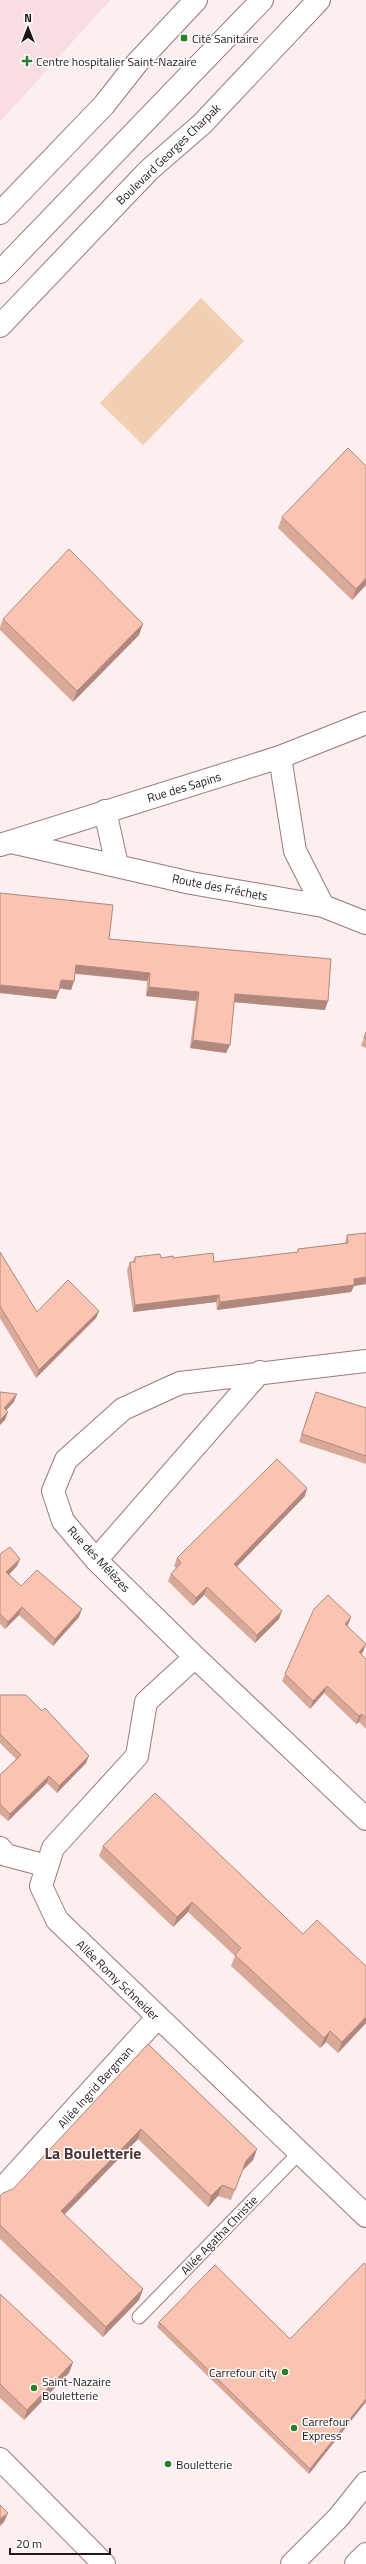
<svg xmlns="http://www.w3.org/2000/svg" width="366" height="2564" font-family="'Titillium Web',sans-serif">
	<rect width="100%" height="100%" fill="#fdeeef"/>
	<path fill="#f9dde0" d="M0 0H110L0 122Z"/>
	<path fill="#f2cfb0" d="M201 298 244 341 143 445 100 403Z"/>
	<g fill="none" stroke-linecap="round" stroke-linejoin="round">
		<defs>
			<path id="service" d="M139 2317 299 2153"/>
			<path id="minor" d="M366 1361 180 1383 123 1409 66 1460 53 1491 63 1521 96 1560 195 1657 366 1819
				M96 1560 260 1372
				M195 1657 146 1702 137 1756 53 1848 41 1886 57 1920 366 2216
				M0 1848 6 1855 47 1866
				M0 2191 157 2018
				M0 2459 104 2564"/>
			<path id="tertiary" d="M0 272 262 0
				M280 757 295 851 323 906
				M105 811 117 865
				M11 842 191 883 323 906 366 923
				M0 845 280 757 366 723
				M292 2564 338 2518 366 2483
				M356 2564 366 2554"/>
			<path id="secondary" d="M0 213 104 105 137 63 196 0
				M0 326 149 170 202 124 319 0"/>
		</defs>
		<use href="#service" stroke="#9a797c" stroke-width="15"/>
		<use href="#minor" stroke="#9a797c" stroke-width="24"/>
		<use href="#tertiary" stroke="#9a797c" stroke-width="24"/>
		<use href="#secondary" stroke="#9a797c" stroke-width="24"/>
		<use href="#service" stroke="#fff" stroke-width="13"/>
		<use href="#minor" stroke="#fff" stroke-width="22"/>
		<use href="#tertiary" stroke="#fff" stroke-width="22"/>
		<use href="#secondary" stroke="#fff" stroke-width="22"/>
	</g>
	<path fill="#d8a899" d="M282 517 366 585 352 600 278 528Z
		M3 619 139 635 73 702 0 630V627Z
		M109 939 325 1010 234 1002 230 1045 226 1053 190 1048 196 1001 146 996 147 981 75 974 74 981 71 990 59 988 56 999 0 993Z
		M366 1032V1048L361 1046Z
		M366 1233V1284L354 1286 351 1292 217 1310 216 1302 133 1312 127 1270 130 1262H133L135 1257 173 1258 214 1262 297 1252 298 1249 345 1243 347 1235Z
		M0 1252 37 1312 99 1311 96 1318 36 1378 0 1318Z
		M313 1399 366 1408V1464L299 1442Z
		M305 1496 237 1566 279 1619 255 1643 204 1595 193 1606 168 1581 171 1574 176 1568 174 1566 177 1558Z
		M0 1554 17 1566 9 1574 21 1586 79 1617 53 1646 19 1615 5 1629 0 1624Z
		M351 1617 347 1626 363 1652 361 1654 366 1659V1729L359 1722 356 1724 324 1693 310 1709 282 1681 285 1674Z
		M0 1695 86 1763 57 1793 47 1783 8 1821 0 1814V1775L16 1759 0 1743Z
		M103 1846 303 1934 366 1966V2023L338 2053 326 2042 320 2048 231 1966 235 1956 188 1912 173 1927 99 1856Z
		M148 2044 257 2149 253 2160 242 2171 231 2200 218 2196 208 2207 138 2139 64 2215 143 2289 139 2300 103 2337 0 2239V2196L13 2189Z
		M0 2294 73 2362 69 2373 24 2420 0 2398Z
		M159 2322 290 2339 366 2401 309 2474 157 2327Z"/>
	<path fill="#b0887d" d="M366 578V585L352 600 356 589Z
		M143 624 139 635 73 702 77 691Z
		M76 965 150 973 147 981 73 973Z
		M61 980 74 981 71 990 58 988Z
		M0 985 59 991 56 999 0 993Z
		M149 987 199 992 196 1001 146 996Z
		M235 994 328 1001 325 1010 232 1002Z
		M193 1040 230 1045 226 1053 190 1048Z
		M366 1277V1284L354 1286 351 1292 217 1310 220 1302Z
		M219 1295 216 1302 133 1312 135 1305Z
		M99 1311 96 1318 36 1378 39 1370Z
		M17 1394 14 1402 1 1416 4 1408Z
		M8 1412 5 1420 0 1425V1420Z
		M307 1488 305 1496 232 1572 234 1564Z
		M20 1559 17 1566 4 1580 6 1572Z
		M207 1587 204 1595 193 1606 196 1598Z
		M22 1607 19 1615 5 1629 8 1622Z
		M82 1609 79 1617 53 1646 55 1639Z
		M282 1611 279 1619 255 1643 257 1635Z
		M351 1617 348 1625 342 1632 345 1624Z
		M366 1644 363 1652 356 1660 359 1652Z
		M327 1686 324 1693 310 1709 313 1701Z
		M362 1714 359 1722 356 1724 359 1716Z
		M89 1756 86 1763 57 1793 59 1786Z
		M49 1776 47 1783 8 1821 10 1814Z
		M192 1902 188 1912 173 1927 177 1917Z
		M366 2017V2023L338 2053 342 2042Z
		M330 2031 326 2042 320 2048 324 2038Z
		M141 2129 138 2139 57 2222 61 2211Z
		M257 2149 253 2160 242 2171 231 2200 246 2161Z
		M222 2185 218 2196 208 2207 211 2196Z
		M143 2289 139 2300 103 2337 106 2327Z
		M73 2362 69 2373 24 2420 27 2410Z
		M366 2399V2402L309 2474 310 2469Z
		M8 2513 4 2522 0 2526V2519Z"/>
	<path fill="#fbc3b2" stroke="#b0887d" d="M348 448 366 466V578L356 589 282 517Z
		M69 549 143 624 77 691 3 619Z
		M0 893 113 905 109 939 331 959 328 1001 235 994 230 1045 193 1040 199 992 149 987 150 973 76 965 74 981 61 980 59 991 0 985Z
		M366 1032V1039L364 1038Z
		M366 1233V1277L354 1279V1285L220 1302 219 1295 135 1305 130 1262H135V1257L160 1254 161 1258 173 1256V1258L213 1253 214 1262 298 1252V1249L348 1243 347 1235Z
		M0 1252 37 1312 68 1280 99 1311 39 1370 0 1306Z
		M0 1392 17 1394 4 1408 8 1412 0 1420Z
		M316 1392 366 1408V1456L302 1434Z
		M277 1459 307 1488 234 1564 282 1611 257 1635 207 1587 196 1598 171 1574 181 1563 177 1558Z
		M10 1547 20 1559 6 1572 21 1586 37 1570 82 1609 55 1639 22 1607 8 1622 0 1614V1554Z
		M328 1595 351 1617 345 1624 366 1644 359 1652 366 1659V1718L362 1714 359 1716 327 1686 313 1701 285 1674 314 1609Z
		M0 1695H26L42 1711 45 1708 89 1756 59 1786 49 1776 10 1814 0 1804V1775L21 1755 0 1734Z
		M155 1793 303 1934 317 1920 366 1966V2017L342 2042 330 2031 324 2038 235 1955 241 1948 192 1902 177 1917 103 1846Z
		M148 2044 257 2149 246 2161 235 2190 222 2185 211 2196 141 2129 61 2211 143 2289 106 2327 0 2225V2196L3 2193 13 2189Z
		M364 2263 366 2266V2399L310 2469 159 2322 215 2265 290 2339Z
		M0 2294 73 2362 27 2410 0 2384Z
		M0 2505 8 2513 0 2519Z"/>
	<g fill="#2a7f2c" stroke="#fff" stroke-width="1.5">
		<rect x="180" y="34" width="8" height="8" rx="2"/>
		<path d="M25 55h4v4h4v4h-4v4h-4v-4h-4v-4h4z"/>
		<circle cx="285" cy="2372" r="4"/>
		<circle cx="34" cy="2388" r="4"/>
		<circle cx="294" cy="2428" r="4"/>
		<circle cx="168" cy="2464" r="4"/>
	</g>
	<g text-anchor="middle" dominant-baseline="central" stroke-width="3" stroke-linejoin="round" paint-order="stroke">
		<g font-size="12" fill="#221617" stroke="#fff" text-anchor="start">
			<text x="192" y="38">Cité Sanitaire</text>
			<text x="36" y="61">Centre hospitalier Saint-Nazaire</text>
			<text x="277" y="2372" text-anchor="end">Carrefour city</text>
			<text x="42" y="2381">Saint-Nazaire<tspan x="42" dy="14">Bouletterie</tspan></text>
			<text x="302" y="2421">Carrefour<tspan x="302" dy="14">Express</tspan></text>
			<text x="176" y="2464">Bouletterie</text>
		</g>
		<g font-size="12" fill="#221617" stroke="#fff">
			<text transform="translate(168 154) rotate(-44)">Boulevard Georges Charpak</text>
			<text transform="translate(184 787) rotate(-17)">Rue des Sapins</text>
			<text transform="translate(220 887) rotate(11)">Route des Fréchets</text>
			<text transform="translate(99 1559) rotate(47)">Rue des Mélèzes</text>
			<text transform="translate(118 1980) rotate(44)">Allée Romy Schneider</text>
			<text transform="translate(95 2087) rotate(-48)">Allée Ingrid Bergman</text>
			<text transform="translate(219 2235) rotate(-46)">Allée Agatha Christie</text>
		</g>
		<g font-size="16" font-weight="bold" fill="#523539" stroke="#fff">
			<text x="93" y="2153">La Bouletterie</text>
		</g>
	</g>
	<g transform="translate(28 28)" stroke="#ffffff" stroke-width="3" paint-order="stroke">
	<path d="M0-3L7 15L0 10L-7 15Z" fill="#221617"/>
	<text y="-6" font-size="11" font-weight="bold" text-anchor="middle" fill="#221617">N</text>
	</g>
	<path d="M10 2548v6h100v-6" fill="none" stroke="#221617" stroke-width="2"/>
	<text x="16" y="2548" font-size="12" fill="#221617" stroke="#ffffff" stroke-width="3" paint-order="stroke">20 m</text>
</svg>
